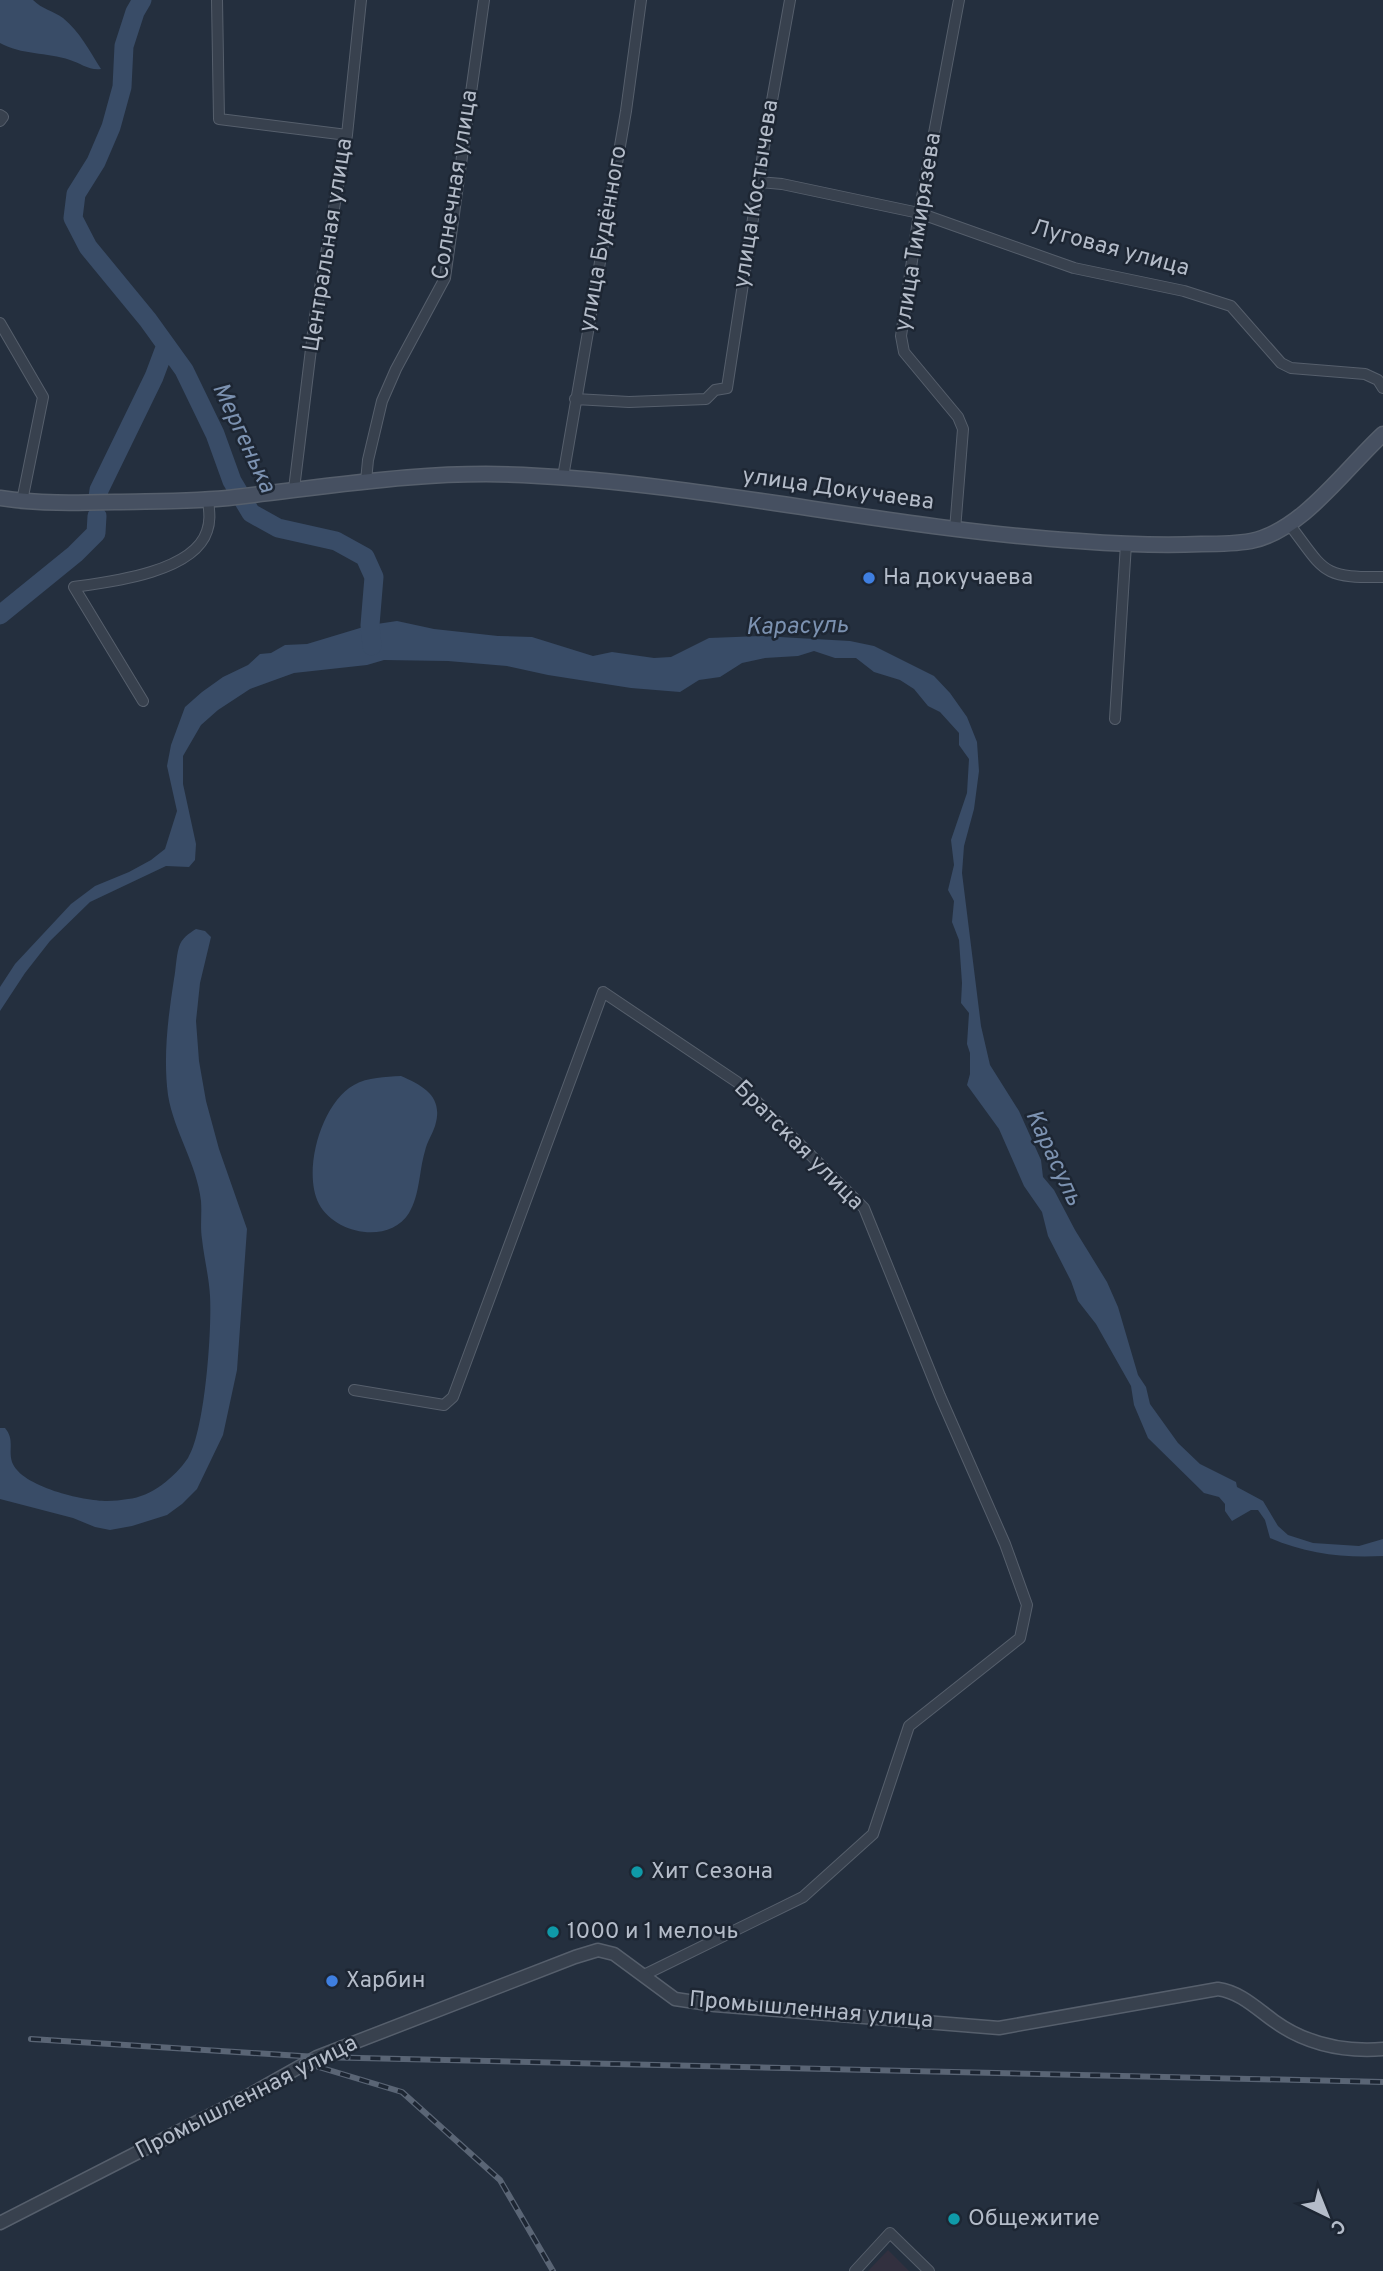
<svg xmlns="http://www.w3.org/2000/svg" width="1383" height="2271" font-family="Overpass,sans-serif">
	<rect width="100%" height="100%" fill="#242f3e"/>
	<path fill="#32303f" d="M888 2250 909 2271H868Z"/>
	<path fill="#394c67" d="M0 0H33C42 9 53 11 63 18 80 32 89 50 101 69 90 71 80 63 70 60 47 52 21 55 0 43Z
		M397 621 434 629 498 636 532 637 593 656 612 652 654 658 671 657 709 638 761 636 850 641 874 646 934 676 950 693 967 717 977 742 979 771 974 809 964 846 962 873 981 1026 990 1065 1019 1111 1041 1160 1043 1177 1054 1190 1075 1230 1107 1282 1118 1307 1138 1375 1146 1387 1150 1404 1178 1443 1200 1464 1236 1482 1237 1487 1263 1501 1278 1526 1288 1535 1313 1543 1359 1546 1383 1539V1556C1343 1558 1307 1554 1270 1538L1265 1520 1258 1510H1251L1232 1521 1225 1511V1504L1219 1497 1204 1493 1148 1438 1134 1405 1131 1386 1096 1324 1078 1301 1071 1281 1048 1236 1042 1212 1024 1186 999 1129 967 1085 970 1074V1053L967 1044 969 1013 961 1003 962 983 959 940 952 922 954 901 948 890 954 865 951 840 967 793 969 759 959 745V733L940 712 928 706 914 689 900 680 874 672 856 658H835L814 651 798 656 765 658 742 663 720 677 699 680 680 692 631 688 548 675 507 666 448 661 384 660 367 665 294 673 250 689 218 710 201 725 183 756V784L196 844 195 860 189 867 166 866 90 902 50 941 25 973 0 1011V987L15 964 71 904 95 886 129 872 151 860 165 849 177 811 167 766 171 745 185 707 202 692 223 677 248 665 260 654 271 653 285 645 307 644 370 625Z
		M196 929 205 931 211 937 200 983 196 1021 199 1061 206 1101 219 1149 247 1229 237 1370 223 1435 197 1489 182 1504 167 1515 132 1526 110 1530 95 1527 73 1518 0 1499V1428H5C15 1440 8 1449 12 1462 21 1487 84 1501 107 1501 114 1501 121 1500 128 1499 151 1497 175 1477 188 1458 205 1431 212 1330 210 1296 209 1277 204 1258 202 1239 200 1226 202 1214 201 1201 197 1164 174 1132 168 1095 163 1057 168 1017 174 979 176 969 176 957 179 947 182 938 188 934 196 929Z
		M401 1076C424 1086 444 1097 435 1126 432 1135 427 1142 425 1151 419 1171 420 1195 409 1213 389 1245 335 1234 319 1204 302 1172 321 1103 354 1085 368 1077 385 1077 401 1076Z"/>
	<g fill="none" stroke-linecap="round" stroke-linejoin="round">
		<path stroke="#394c67" stroke-width="19" d="M142 0 135 12 124 46 122 87 111 127 96 162 76 194 73 218 88 247 148 320 184 370 215 434 232 481 251 513 278 528 336 541 365 557 374 577 370 625 372 646
			M98 497 99 490 154 377 166 345
			M0 615 75 554 96 533 97 516"/>
		<defs>
			<path id="minor" d="M217 0 219 119 347 135
				M0 115 3 117 0 121
				M758 182 782 184 919 213 1074 268 1184 291 1231 306 1281 363 1291 368 1365 374 1378 380 1383 388
				M0 323 43 397 22 501
				M575 399 629 402 706 399 715 390 727 388 766 134 790 0
				M563 477 626 111 641 0
				M366 481 368 460 382 401 396 369 445 278 484 0
				M294 489 315 316 347 135 361 0
				M1289 524C1325 571 1320 578 1383 577
				M955 530 963 429 958 417 904 352 901 336 919 213 959 0
				M143 701 74 587C111 582 194 572 207 531 211 520 209 510 208 499
				M1115 719 1126 544
				M354 1390 444 1405 453 1397 603 992 737 1082 864 1208 940 1396 1005 1544 1027 1605 1020 1638 909 1726 873 1834 803 1897 644 1975
				M855 2271 890 2233 929 2271"/>
			<path id="tertiary" d="M0 2223 244 2098 317 2057 575 1957 598 1950 614 1954 675 1999 715 2005 999 2028 1218 1989C1240 1992 1256 2008 1274 2021 1306 2044 1344 2052 1383 2049"/>
			<path id="secondary" d="M0 498C38 504 76 503 115 502 155 501 196 502 236 497 332 486 426 470 523 475 709 484 892 529 1079 541 1119 544 1160 546 1201 544 1217 544 1234 544 1251 541 1302 531 1345 469 1383 434"/>
		</defs>
		<use href="#minor" stroke="#565f6c" stroke-width="12"/>
		<use href="#tertiary" stroke="#565f6c" stroke-width="15"/>
		<use href="#secondary" stroke="#565f6c" stroke-width="17"/>
		<use href="#minor" stroke="#38414e" stroke-width="10"/>
		<use href="#tertiary" stroke="#38414e" stroke-width="12"/>
		<use href="#secondary" stroke="#465061" stroke-width="14"/>
		<defs>
			<path id="rail" d="M31 2039 317 2057 1383 2082
				M302 2062 402 2092 500 2180 553 2271"/>
		</defs>
		<use href="#rail" stroke="#5a6575" stroke-width="6"/>
		<use href="#rail" stroke="#1d2633" stroke-width="3.5" stroke-dasharray="10" stroke-linecap="butt"/>
	</g>
	<g fill="#3f7fe0" stroke="#1d2633" stroke-width="2.5">
		<circle cx="869" cy="578" r="7"/>
		<circle cx="332" cy="1981" r="7"/>
	</g>
	<g fill="#0f9aa8" stroke="#1d2633" stroke-width="2.5">
		<circle cx="637" cy="1872" r="7"/>
		<circle cx="553" cy="1932" r="7"/>
		<circle cx="954" cy="2219" r="7"/>
	</g>
	<g text-anchor="middle" dominant-baseline="central" stroke-width="5" stroke-linejoin="round" paint-order="stroke">
		<g font-size="23" fill="#b4bcc9" stroke="#1d2633">
			<text transform="translate(456 185) rotate(-81)">Солнечная улица</text>
			<text transform="translate(757 194) rotate(-81)">улица Костычева</text>
			<text transform="translate(919 232) rotate(-81)">улица Тимирязева</text>
			<text transform="translate(604 239) rotate(-80)">улица Будённого</text>
			<text transform="translate(329 245) rotate(-81)">Центральная улица</text>
			<text transform="translate(1110 249) rotate(15)">Луговая улица</text>
			<text transform="translate(838 490) rotate(8)">улица Докучаева</text>
			<text transform="translate(798 1146) rotate(45)">Братская улица</text>
			<text transform="translate(811 2011) rotate(5)">Промышленная улица</text>
			<text transform="translate(247 2098) rotate(-27)">Промышленная улица</text>
		</g>
		<g font-size="23" fill="#b4bcc9" stroke="#1d2633" text-anchor="start">
			<text x="883" y="578">На докучаева</text>
			<text x="651" y="1872">Хит Сезона</text>
			<text x="567" y="1932">1000 и 1 мелочь</text>
			<text x="346" y="1981">Харбин</text>
			<text x="968" y="2219">Общежитие</text>
		</g>
		<g font-size="24" font-style="italic" fill="#7c92b1" stroke="#1d2633">
			<text transform="translate(243 438) rotate(65)">Мергенька</text>
			<text transform="translate(797 627) rotate(-1)">Карасуль</text>
			<text transform="translate(1053 1158) rotate(65)">Карасуль</text>
		</g>
	</g>
	<g transform="translate(1327 2215) rotate(137)" stroke="#1d2633" stroke-width="5" paint-order="stroke">
	<path d="M0-5L12 26L0 18L-12 26Z" fill="#b4bcc9"/>
	<text y="-10" font-size="19" font-weight="bold" text-anchor="middle" fill="#b4bcc9">С</text>
	</g>
</svg>
